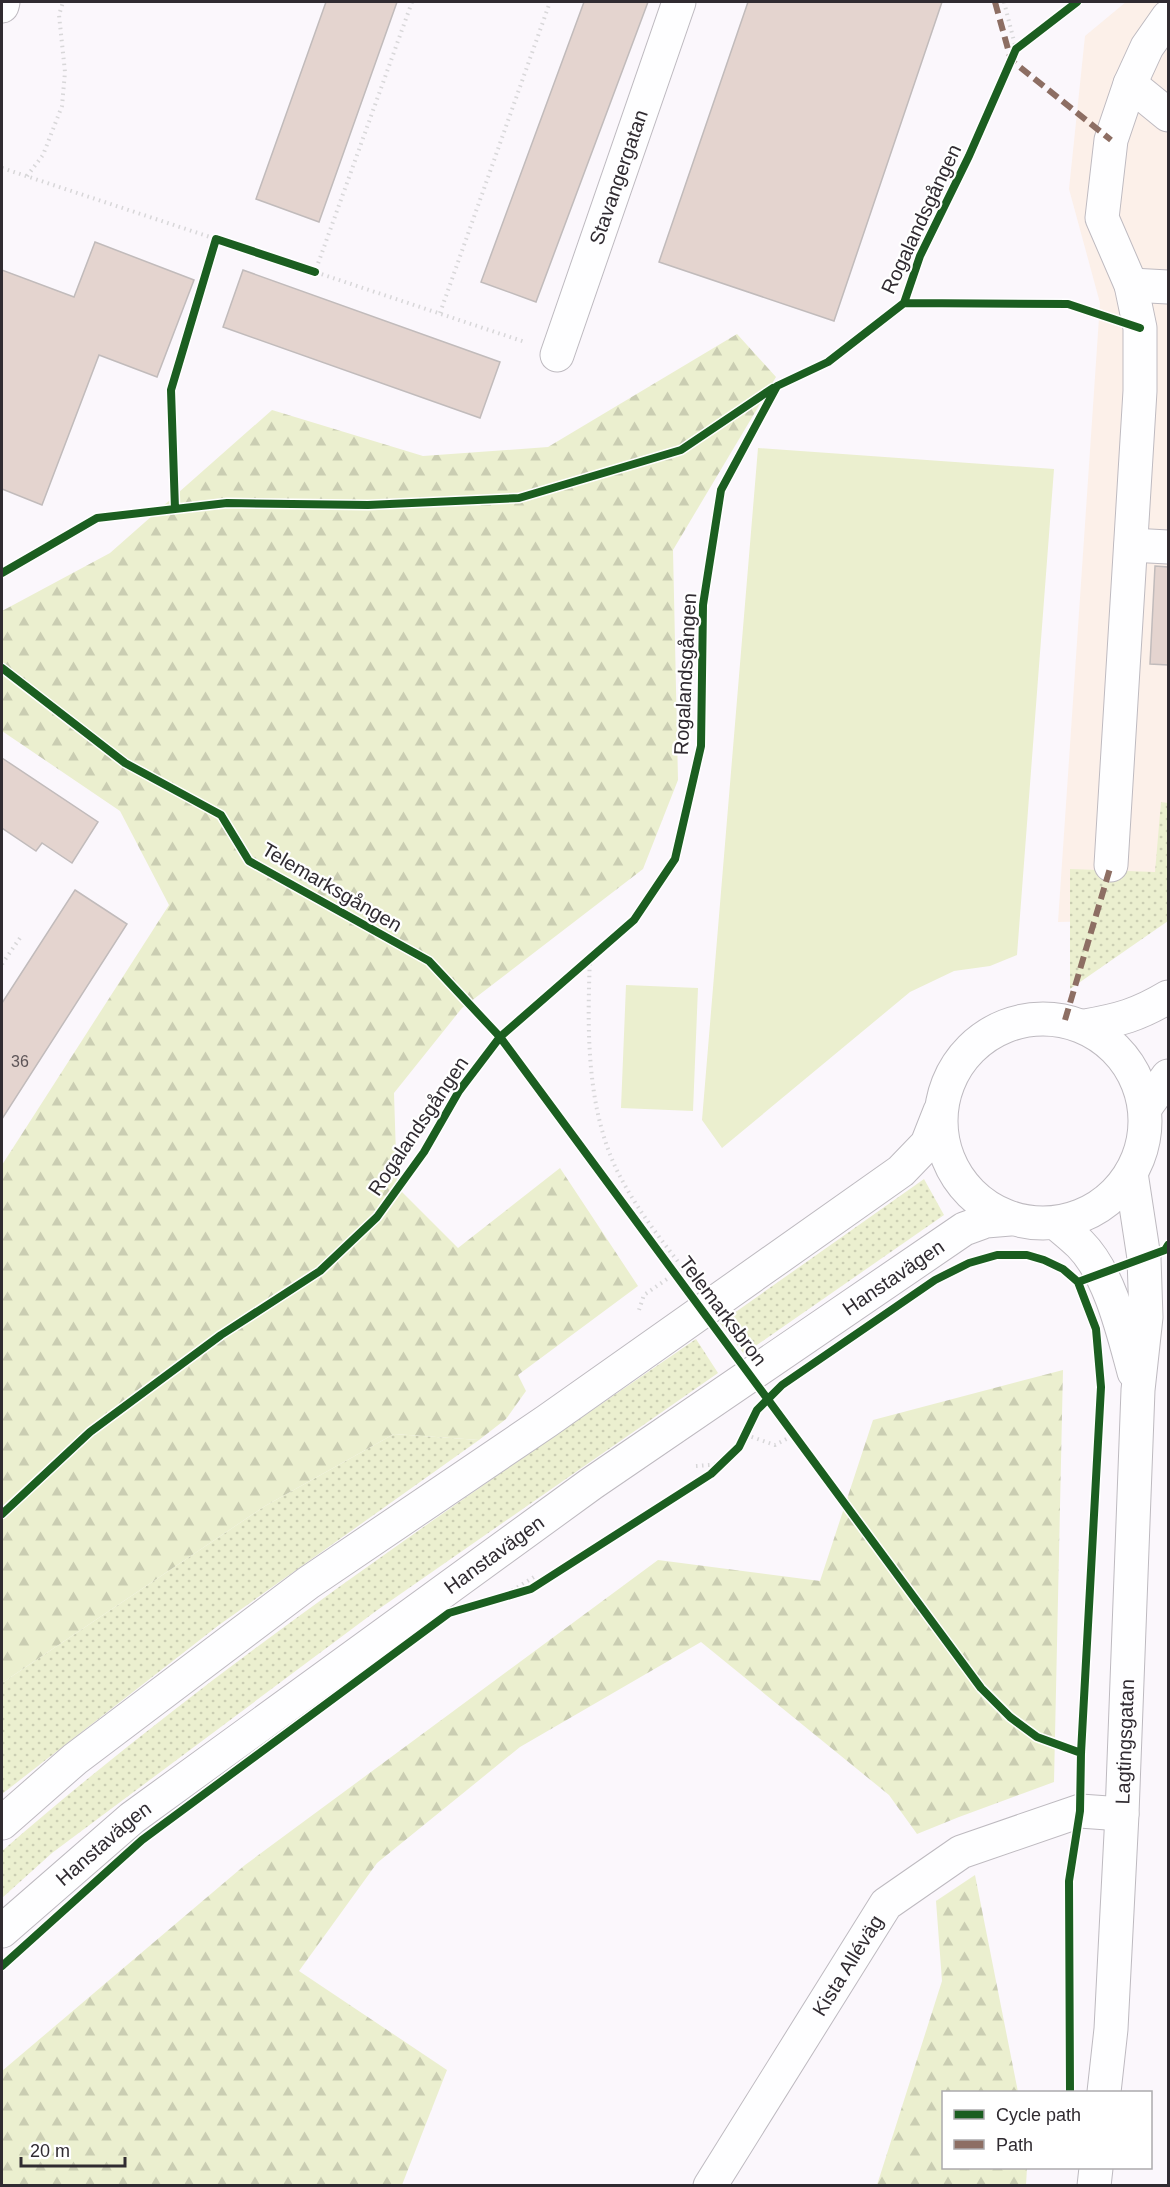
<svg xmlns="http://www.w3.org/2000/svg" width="1170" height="2187" font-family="Helvetica,sans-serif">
	<defs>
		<pattern id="grass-dots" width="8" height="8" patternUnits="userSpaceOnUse" patternTransform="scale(1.5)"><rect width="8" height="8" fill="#ebefcf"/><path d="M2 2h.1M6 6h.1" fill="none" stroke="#cacdb2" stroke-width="1.8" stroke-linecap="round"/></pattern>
		<pattern id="forest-firs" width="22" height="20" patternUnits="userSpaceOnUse" patternTransform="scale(1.5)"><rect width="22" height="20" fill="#ebefcf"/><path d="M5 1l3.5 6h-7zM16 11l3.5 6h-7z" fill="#cacdb2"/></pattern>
	</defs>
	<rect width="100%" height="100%" fill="#fbf7fc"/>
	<path fill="#fcf0e9" d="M1126 2H1168V910L1154 920 1058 922 1100 303 1069 189 1085 36Z"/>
	<path fill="url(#grass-dots)" d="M1161 802 1168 803V921L1070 989V869L1155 872Z
		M924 1179 944 1215 744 1354 720 1323Z
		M696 1339 718 1373 376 1611 52 1853 2 1898V1851C219 1662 459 1502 696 1339Z
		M394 1434 479 1440 219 1625 2 1794V1683L265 1506Z"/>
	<path fill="url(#forest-firs)" d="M737 334 776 377 673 550 678 780 643 869 462 1008 394 1093 397 1187 458 1248 560 1168 638 1286 518 1375 526 1391 506 1419 479 1440 394 1434 265 1506 2 1683V1165L169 905 120 811 2 731V611L110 553 272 410 423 456 548 447Z
		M1063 1370 1054 1782 959 1817 917 1834 889 1795 701 1642 520 1747 377 1863 299 1971 447 2070 402 2185H2V2071L245 1865 658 1560 820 1581 873 1420Z
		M975 1875 1018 2092H944V2168H1027L1026 2185H877L942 1981 936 1901Z"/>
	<path fill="#ebefcf" d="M758 448 1054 469 1017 955 990 966 954 971 910 992 722 1148 702 1120Z
		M626 985 698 988 693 1111 621 1108Z"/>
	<path fill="#e4d4cf" stroke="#c1bbbb" stroke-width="1.5" d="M326 2H397L319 222 256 199Z
		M584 2H648L536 302 481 282Z
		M748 2H942L834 321 659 262Z
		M95 242 194 280 157 377 99 355 42 505 2 489V270L74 297Z
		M243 270 500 362 480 418 223 327Z
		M1155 566 1168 567V665L1150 664Z
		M2 758 98 822 72 863 42 843 36 851 2 828Z
		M75 890 127 924 2 1119V1003Z"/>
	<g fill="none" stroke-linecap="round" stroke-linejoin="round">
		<defs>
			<g id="minor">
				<path d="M2 6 3 2"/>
				<path d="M1130 84 1168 115"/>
				<path d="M1131 285 1168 287"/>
				<path id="s1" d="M557 355 679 2"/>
				<path d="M1131 545 1168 547"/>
				<path d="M1111 865 1140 391V328L1131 285 1102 218 1111 140 1130 84 1147 47 1168 17"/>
				<path d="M1056 1223C1064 1230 1073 1237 1080 1244 1110 1274 1123 1332 1134 1372"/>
				<path id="s2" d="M1104 2092 1111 2029 1122 1814 1138 1390 1146 1317 1144 1258 1131 1173"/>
				<path id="s3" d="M710 2186 886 1904 961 1852 1080 1811 1122 1814"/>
				<path d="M1094 2186 1096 2168"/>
			</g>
			<g id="major">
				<circle cx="1043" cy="1121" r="102"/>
				<path d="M1085 1026C1119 1020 1138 1015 1168 997"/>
				<path d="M1145 1108 1168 1076"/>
				<path d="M2 1823 75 1759 308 1583 547 1421 901 1171 927 1144 940 1111"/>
				<path id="s4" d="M2 1931 132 1818 591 1484 964 1229 986 1221 1010 1219"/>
			</g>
		</defs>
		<use href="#minor" stroke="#bebac0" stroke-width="35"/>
		<use href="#major" stroke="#bebac0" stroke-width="35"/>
		<path stroke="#d8d7d9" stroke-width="4" stroke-dasharray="1.5 4.5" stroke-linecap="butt" d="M412 2 315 272 525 342
			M1004 2 1016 49
			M2 168 216 239
			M27 176 43 155 62 106 65 72 59 15 63 2
			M440 313 550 2
			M590 958C587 1032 586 1116 623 1182 640 1213 662 1241 683 1268L644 1295 639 1310
			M2 964 22 935
			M746 1435 775 1445 794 1435
			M696 1466 723 1464
			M502 1597 534 1577"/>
		<use href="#minor" stroke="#fefeff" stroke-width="33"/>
		<use href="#major" stroke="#fefeff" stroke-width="33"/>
		<path stroke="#8d6e63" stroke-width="6" stroke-dasharray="12 6" stroke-linecap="butt" d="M995 2 1011 60 1111 140
			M1065 1020 1111 865"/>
		<defs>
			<path id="cycleway" d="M904 303 1068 304 1140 328
				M175 509 171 390 216 239 315 272
				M2 573 97 518 227 503 368 505 519 498 681 450 773 388
				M2 668 125 763 221 815 249 861 429 961 500 1037 981 1688 1010 1717 1037 1737 1081 1753
				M1078 1282 1165 1250 1168 1245
				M2 1514 90 1432 221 1335 320 1271 377 1217 424 1152 459 1091 500 1037 634 920 675 859 701 746 703 605 721 490 777 386 828 362 904 303 920 256 969 156 1016 49 1077 2
				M2 1966 142 1840 449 1613 531 1589 711 1474 739 1447 757 1410 782 1385 935 1280 969 1263 997 1255H1027L1044 1260 1063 1269 1078 1282 1096 1329 1101 1387 1081 1753 1080 1811 1069 1881 1070 2092"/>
		</defs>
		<use href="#cycleway" stroke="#fff" stroke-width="11"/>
		<use href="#cycleway" stroke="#1b5e20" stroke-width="8"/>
	</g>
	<g text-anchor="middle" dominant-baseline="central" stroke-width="4.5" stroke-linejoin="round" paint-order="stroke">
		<g font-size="16" fill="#5d5558">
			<text x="20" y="1061">36</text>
		</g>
		<g font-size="20" fill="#302b31" stroke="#fff">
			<text stroke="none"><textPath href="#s1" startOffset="188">Stavangergatan</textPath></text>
			<text transform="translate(921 219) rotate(-65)">Rogalandsgången</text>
			<text transform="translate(685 674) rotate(-87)">Rogalandsgången</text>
			<text transform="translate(332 887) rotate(30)">Telemarksgången</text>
			<text transform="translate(418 1126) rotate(-56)">Rogalandsgången</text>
			<text stroke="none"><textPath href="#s4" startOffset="1106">Hanstavägen</textPath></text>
			<text transform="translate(723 1311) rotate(53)">Telemarksbron</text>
			<text stroke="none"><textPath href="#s4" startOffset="620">Hanstavägen</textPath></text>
			<text stroke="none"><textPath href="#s2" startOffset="351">Lagtingsgatan</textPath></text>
			<text stroke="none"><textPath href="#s4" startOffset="134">Hanstavägen</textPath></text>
			<text stroke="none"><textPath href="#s3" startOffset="260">Kista Alléväg</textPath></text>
		</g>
	</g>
	<rect width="1170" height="2187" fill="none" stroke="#302b31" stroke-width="6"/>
	<rect x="942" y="2091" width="210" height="78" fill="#ffffff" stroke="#acaaad" stroke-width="1.5"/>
	<rect x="954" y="2110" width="30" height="9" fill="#1b5e20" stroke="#acaaad" stroke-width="1.5"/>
	<text x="996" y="2121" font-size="18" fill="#302b31">Cycle path</text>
	<rect x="954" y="2140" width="30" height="9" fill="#8d6e63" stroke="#acaaad" stroke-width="1.5"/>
	<text x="996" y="2151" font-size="18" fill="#302b31">Path</text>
	<path d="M21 2157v9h104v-9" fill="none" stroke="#302b31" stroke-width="3"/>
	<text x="30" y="2157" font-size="18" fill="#302b31" stroke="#ffffff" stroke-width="4.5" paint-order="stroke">20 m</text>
</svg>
